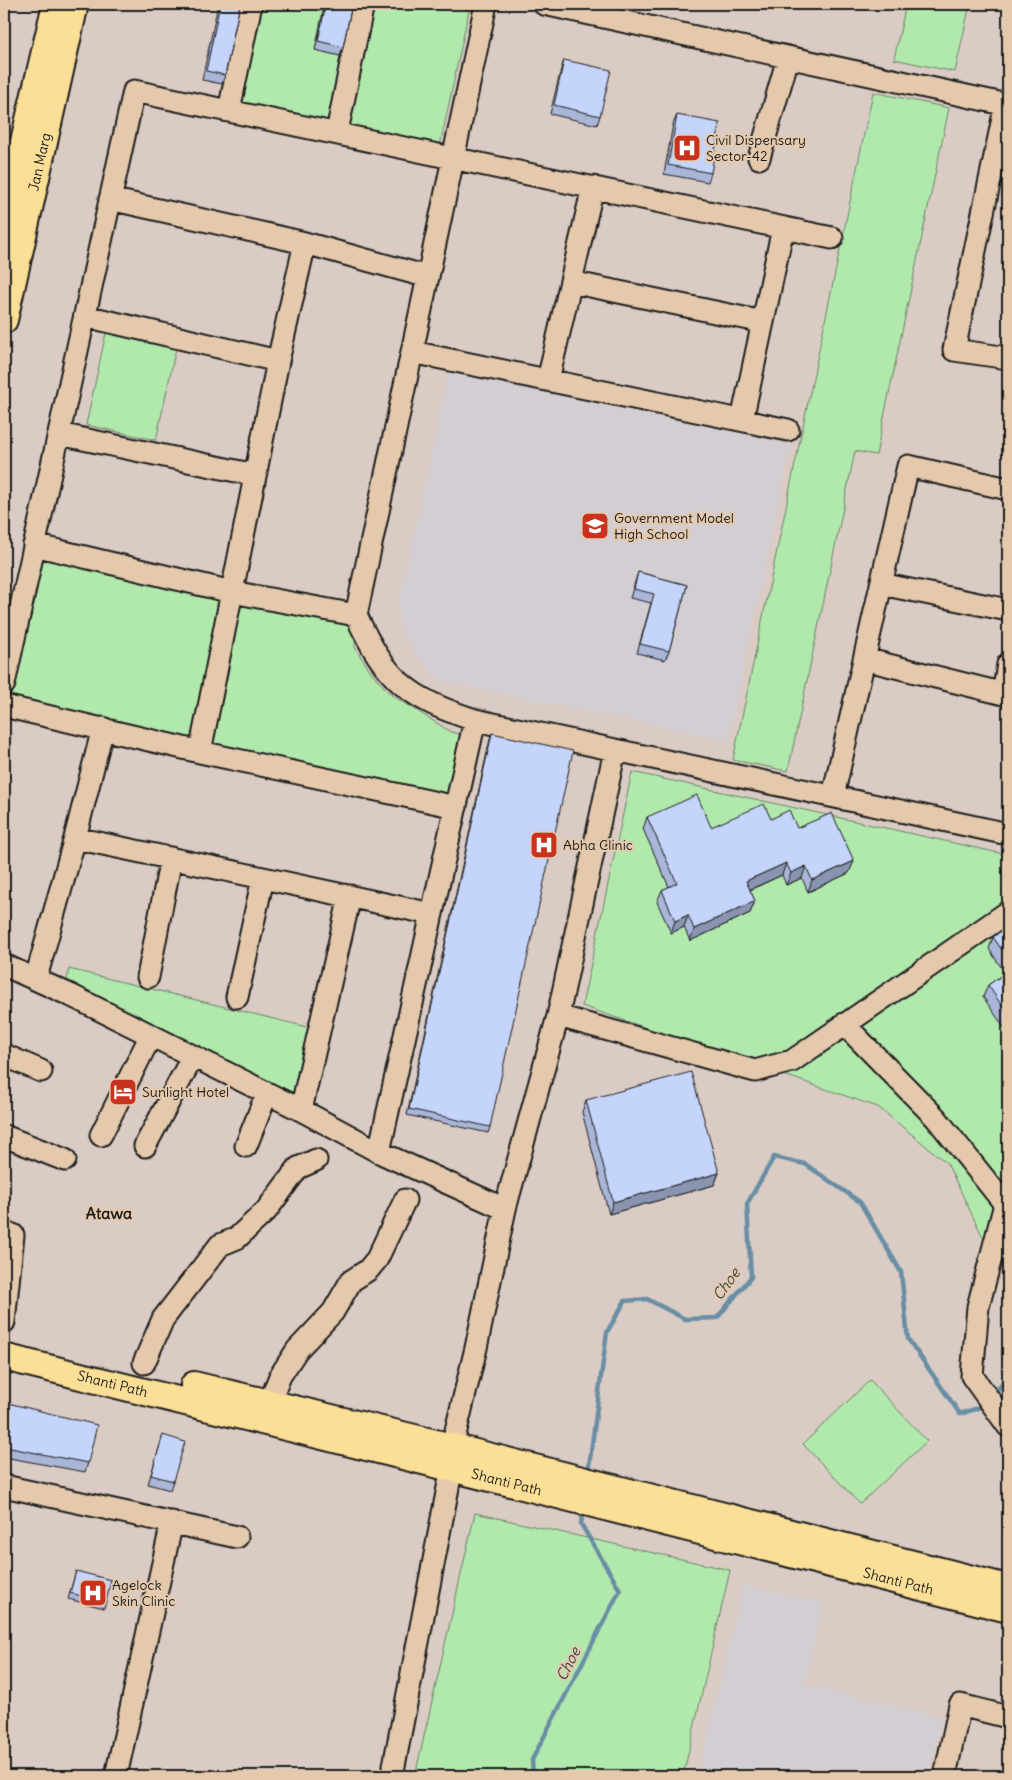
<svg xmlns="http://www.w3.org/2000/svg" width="1012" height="1780" font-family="Delius,sans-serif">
	<rect width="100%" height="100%" fill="#daccc4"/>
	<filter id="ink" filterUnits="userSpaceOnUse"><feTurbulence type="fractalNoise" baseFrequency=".02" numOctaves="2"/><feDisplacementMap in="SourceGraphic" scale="10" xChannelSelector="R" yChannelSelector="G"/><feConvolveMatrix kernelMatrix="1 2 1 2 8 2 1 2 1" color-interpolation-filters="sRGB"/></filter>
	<g filter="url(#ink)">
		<path fill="#d3ced4" d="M449 373 791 445 728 740 441 681 415 653 400 627 399 606Z
			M743 1585 823 1603 804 1685 942 1717 928 1776H699Z"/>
		<path fill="#b1e9ad" stroke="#668264" d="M257 4H324L315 50 345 57 330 131 235 112Z
			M368 4H448L469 10 438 155 342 133Z
			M906 4H970L955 72 894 59Z
			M873 92 949 108 876 455 855 451 788 771 733 760Z
			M106 333 176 348 156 440 86 425Z
			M34 545 356 615 355 648 372 673 390 694 451 732 472 737 456 807 4 706V684Z
			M632 772 1008 855V1267L994 1260 947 1163 878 1107 582 1006Z
			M69 969 311 1028 295 1096 67 980Z
			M870 1380 927 1441 860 1504 803 1444Z
			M475 1513 730 1570 683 1776H415Z"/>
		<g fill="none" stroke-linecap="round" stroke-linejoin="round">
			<path stroke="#698ea4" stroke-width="4.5" d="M994 1396 1008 1373
				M588 1474 607 1332 625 1301 647 1299 685 1319 717 1318 751 1277 747 1204 774 1157 805 1164 860 1202 901 1272 908 1339 960 1414 986 1405
				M533 1776 532 1760 620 1590 581 1524 583 1509"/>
			<defs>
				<path id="minor" d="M486 4 356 615C386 680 407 698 475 720L1008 834
					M544 4 1008 105
					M1006 104 954 350 1008 358
					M229 111 251 4
					M337 132 363 4
					M759 158 788 58
					M110 199 305 243 428 277
					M571 282 763 322
					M85 316 278 361
					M412 352 788 430
					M548 380 593 187
					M742 420 783 228
					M59 434 255 475
					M34 545 232 592 356 615
					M881 584 1008 610
					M864 659 1008 695
					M4 684 134 91 832 238
					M1003 694 1008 664
					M4 706 200 752 456 807
					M200 752 278 361 305 243
					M833 796 908 466 1008 489
					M75 838 432 914
					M4 965 70 995 301 1110 379 1152 505 1209
					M148 977 171 858
					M36 978 75 838 103 728
					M237 997 263 878
					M558 1016 755 1071 792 1061 1008 912
					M844 1024 936 1118 1008 1208
					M4 1055 41 1071
					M301 1110 350 896
					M101 1135 151 1035
					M4 1136 65 1160
					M145 1146 193 1056
					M246 1146 267 1093
					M379 1152 475 720
					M1005 1204 978 1307 972 1376 1008 1426
					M4 1322 13 1235
					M144 1363 163 1319 220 1245 237 1238 266 1211 298 1168 316 1160
					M273 1394 280 1376 297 1350 333 1312 351 1281 368 1270 377 1259 405 1200
					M452 1447 476 1348 505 1209 558 1016 615 750
					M4 1486 237 1537
					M116 1776 172 1522
					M392 1776 452 1467
					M945 1776 960 1705 1008 1717"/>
				<g id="major">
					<path d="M4 227 56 4"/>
					<path id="s1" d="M4 320 75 4"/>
					<path id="s2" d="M4 1357C339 1439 674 1524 1008 1609"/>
					<path d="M194 1385 452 1447 1008 1588"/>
				</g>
			</defs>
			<use href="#minor" stroke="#1c1c1c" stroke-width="25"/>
			<use href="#major" stroke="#1c1c1c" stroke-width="30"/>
			<use href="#minor" stroke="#e4c9ac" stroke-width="21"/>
			<use href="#major" stroke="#fbdf96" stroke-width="26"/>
		</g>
		<path fill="#a9b6d8" stroke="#1c1c1c" d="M219 4H240L225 75 222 84 202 80 217 9Z
			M325 4H352L343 47 340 56 315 50Z
			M564 60 600 116 597 125 550 114 561 69Z
			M677 115 711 173 708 182 664 174 673 124Z
			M638 572 687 585 669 651 665 660 637 653 651 603 630 598Z
			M492 733 490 1127 488 1133 407 1115 490 739Z
			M647 817 711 827 771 819 797 828 849 873 808 892 802 878 786 885 782 875 750 890 755 901 750 913 690 941 684 927 671 933 657 902 662 890 669 887 643 829Z
			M1008 926V1033L983 997 988 985 1005 973 989 949 993 937Z
			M586 1100 719 1173 714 1185 609 1214 582 1112Z
			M4 1402 88 1463 85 1472 4 1457Z
			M163 1435 173 1481 170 1490 148 1484Z
			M76 1571 106 1602 104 1608 68 1599Z"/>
		<path fill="#8994b0" stroke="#1c1c1c" d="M854 861 849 873 808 892 812 880Z
			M786 863 782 875 742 893 746 881Z
			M806 866 802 878 786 885 791 873Z
			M755 901 750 913 690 941 694 929Z
			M688 915 684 927 671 933 675 921Z
			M719 1173 714 1185 609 1214 613 1202Z"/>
		<path fill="#c4d4fb" stroke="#1c1c1c" d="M220 4H240L225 75 206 71Z
			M326 4H352L343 47 318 41Z
			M564 60 611 70 600 116 554 105Z
			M677 115 720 123 711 173 668 165Z
			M638 572 687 585 669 651 640 644 654 594 634 589Z
			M492 733 573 751 490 1127 409 1109Z
			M697 795 711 827 764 804 771 819 789 810 797 828 832 813 854 861 812 880 806 866 791 873 786 863 746 881 755 901 694 929 688 915 675 921 662 890 677 883 647 817Z
			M1008 926V959L993 937Z
			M1008 971V1015L988 985Z
			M691 1072 719 1173 613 1202 586 1100Z
			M4 1402 97 1425 88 1463 5 1447 6 1445H4Z
			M163 1435 185 1442 173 1481 151 1475Z
			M76 1571 111 1580 106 1602 70 1593Z"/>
	</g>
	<defs>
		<symbol id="hospital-square" viewBox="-11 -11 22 22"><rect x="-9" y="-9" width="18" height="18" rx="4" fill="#c8321e" stroke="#e4c9ac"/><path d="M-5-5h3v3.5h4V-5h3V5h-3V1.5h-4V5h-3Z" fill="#fff"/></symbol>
		<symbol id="school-square" viewBox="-11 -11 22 22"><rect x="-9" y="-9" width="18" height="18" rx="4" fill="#c8321e" stroke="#e4c9ac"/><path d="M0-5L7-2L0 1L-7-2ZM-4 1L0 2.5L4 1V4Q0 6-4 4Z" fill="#fff"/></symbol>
		<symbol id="hotel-square" viewBox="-11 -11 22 22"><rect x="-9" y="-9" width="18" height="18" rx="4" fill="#c8321e" stroke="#e4c9ac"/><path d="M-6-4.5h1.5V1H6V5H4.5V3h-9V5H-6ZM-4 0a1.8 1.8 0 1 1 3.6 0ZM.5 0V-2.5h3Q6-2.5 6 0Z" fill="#fff"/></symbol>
	</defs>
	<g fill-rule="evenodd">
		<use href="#hospital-square" x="671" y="132" width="32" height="32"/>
		<use href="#school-square" x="579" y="510" width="32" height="32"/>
		<use href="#hospital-square" x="528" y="829" width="32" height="32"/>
		<use href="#hotel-square" x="107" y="1076" width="32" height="32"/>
		<use href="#hospital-square" x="77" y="1577" width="32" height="32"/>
	</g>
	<g text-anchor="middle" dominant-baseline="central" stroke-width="4" stroke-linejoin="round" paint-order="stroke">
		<g font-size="14" fill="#1c1c1c" stroke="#e4c9ac" text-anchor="start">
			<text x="706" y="140">Civil Dispensary<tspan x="706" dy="16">Sector-42</tspan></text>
			<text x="614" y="518">Government Model<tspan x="614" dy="16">High School</tspan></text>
			<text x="563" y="845">Abha Clinic</text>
			<text x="142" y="1092">Sunlight Hotel</text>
			<text x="112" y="1585">Agelock<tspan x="112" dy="16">Skin Clinic</tspan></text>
		</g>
		<g font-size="14" fill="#1c1c1c" stroke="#e4c9ac">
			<text stroke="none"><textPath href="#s1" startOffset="162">Jan Marg</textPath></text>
			<text stroke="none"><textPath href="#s2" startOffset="112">Shanti Path</textPath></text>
			<text stroke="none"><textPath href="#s2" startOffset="518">Shanti Path</textPath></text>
			<text stroke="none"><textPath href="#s2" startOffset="922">Shanti Path</textPath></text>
		</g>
		<g font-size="15" font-style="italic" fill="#364249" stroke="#e4c9ac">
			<text transform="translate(726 1284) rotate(-54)">Choe</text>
			<text transform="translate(568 1664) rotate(-63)">Choe</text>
		</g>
		<g font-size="16" font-weight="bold" fill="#1c1c1c" stroke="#e4c9ac">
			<text x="109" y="1213">Atawa</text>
		</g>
	</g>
	<rect width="1012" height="1780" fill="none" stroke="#e4c9ac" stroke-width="20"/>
	<rect x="10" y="10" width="992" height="1760" fill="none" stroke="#1c1c1c" stroke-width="2" filter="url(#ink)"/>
</svg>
